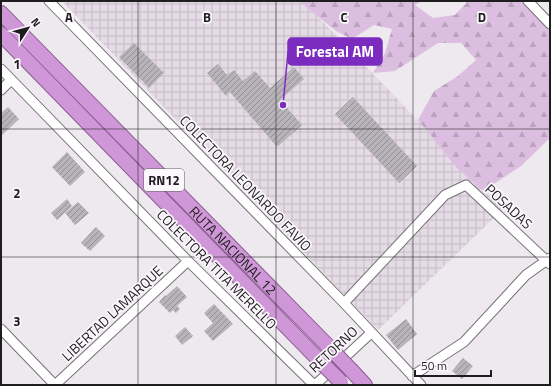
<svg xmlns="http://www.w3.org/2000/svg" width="551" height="386" font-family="'Titillium Web',sans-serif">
	<defs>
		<pattern id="industrial-grid" width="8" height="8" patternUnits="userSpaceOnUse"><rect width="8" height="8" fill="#e5dbe6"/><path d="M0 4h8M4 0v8" fill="none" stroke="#c4bcc5"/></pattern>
		<pattern id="forest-firs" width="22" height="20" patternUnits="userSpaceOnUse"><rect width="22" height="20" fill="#dcbfe0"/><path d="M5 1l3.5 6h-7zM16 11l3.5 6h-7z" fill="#bca4c0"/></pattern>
		<pattern id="building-hatch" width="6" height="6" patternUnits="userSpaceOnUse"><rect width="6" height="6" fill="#b7b3b8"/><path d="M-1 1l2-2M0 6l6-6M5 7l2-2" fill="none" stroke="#949195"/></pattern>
	</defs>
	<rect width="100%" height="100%" fill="#eee9ee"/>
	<path fill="url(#industrial-grid)" d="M62 1H303L503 209 378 330Z"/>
	<path fill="url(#forest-firs)" d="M299 1H422L415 5 433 18 455 15 468 1H529L550 32V138L521 166 483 191 457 168 418 120 434 91 458 76 476 60 461 43H438L395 71 373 73 385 53 392 29 374 25 352 39 336 31Z"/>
	<path fill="url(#building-hatch)" d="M134 43 164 73 149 88 119 57Z
		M218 64 227 75 234 70 243 81 255 71 270 88 294 67 304 79 280 100 302 125 277 147 230 92 226 96 207 73Z
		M353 97 417 166 399 183 335 114Z
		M8 107 19 119 1 136V113Z
		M67 152 85 172 70 186 52 167Z
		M67 199 72 206 57 220 51 213Z
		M78 202 89 213 75 225 65 213Z
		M96 227 105 236 90 251 81 243Z
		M177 286 187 297 177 306 180 309 176 313 173 310 170 313 159 302 165 295 166 296Z
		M214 304 233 324 213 341 204 331 213 323 204 313Z
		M406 319 417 334 398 350 386 335Z
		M185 327 193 336 182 345 175 336Z
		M463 358 473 366 462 379 452 371Z"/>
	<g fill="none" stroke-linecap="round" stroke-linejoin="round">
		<defs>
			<path id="minor" d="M49 1 344 303 421 385
				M528 1 550 24
				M1 69 188 261 314 385
				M1 90 11 80
				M344 303 445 195 466 185 550 264
				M1 329 55 385 188 261
				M412 376 464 342 526 275 550 258
				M315 385 371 333"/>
			<g id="trunk">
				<path id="s1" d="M1 13 328 346"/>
				<path d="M1 34 316 357"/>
				<path d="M352 371 365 385"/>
			</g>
		</defs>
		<use href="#minor" stroke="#767276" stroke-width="11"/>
		<use href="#trunk" stroke="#8a5b91" stroke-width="16"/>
		<use href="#minor" stroke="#fff" stroke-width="9"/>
		<use href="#trunk" stroke="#d097d8" stroke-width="14"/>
		<defs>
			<path id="trunk-bridge" d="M328 346 352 371
				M316 357 341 382"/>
		</defs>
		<use href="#trunk-bridge" stroke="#8a5b91" stroke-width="16" stroke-linecap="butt"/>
		<use href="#trunk-bridge" stroke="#d097d8" stroke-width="14"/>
	</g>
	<path fill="none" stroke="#1e1d1e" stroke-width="1" stroke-opacity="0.55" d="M138 1V385M276 1V385M413 1V385M1 129H550M1 257H550"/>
	<g text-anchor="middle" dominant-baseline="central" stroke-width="3.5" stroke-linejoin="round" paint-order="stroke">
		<rect fill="#fbf7fc" stroke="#605e61" stroke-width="1" x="144" y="169" width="40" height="22" rx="3"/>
		<g font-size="13" font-weight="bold" fill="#1e1d1e">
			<text x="164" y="180">RN12</text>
		</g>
		<g font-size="14" fill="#1e1d1e" stroke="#fbf7fc">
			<text transform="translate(246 183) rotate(46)">COLECTORA LEONARDO FAVIO</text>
			<text transform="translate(509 206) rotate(43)">POSADAS</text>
			<text stroke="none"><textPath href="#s1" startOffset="332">RUTA NACIONAL 12</textPath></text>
			<text transform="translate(217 269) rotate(45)">COLECTORA TITA MERELLO</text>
			<text transform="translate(112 313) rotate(-43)">LIBERTAD LAMARQUE</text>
			<text transform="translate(333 349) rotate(-43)">RETORNO</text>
		</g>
	</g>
	<g font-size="13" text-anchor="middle" font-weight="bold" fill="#1e1d1e" stroke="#fbf7fc" stroke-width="3.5" stroke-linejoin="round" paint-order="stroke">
		<text x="69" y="22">A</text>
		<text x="207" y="22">B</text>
		<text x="344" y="22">C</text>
		<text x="482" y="22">D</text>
		<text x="17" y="69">1</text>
		<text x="17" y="198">2</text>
		<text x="17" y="326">3</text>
	</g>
	<path fill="none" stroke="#7b2cbf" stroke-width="1.5" d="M283 105L288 52"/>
	<circle fill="#7b2cbf" stroke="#fbf7fc" stroke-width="1.5" cx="283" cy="105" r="4"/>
	<rect fill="#7b2cbf" stroke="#7b2cbf" stroke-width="1.5" x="288" y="38" width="94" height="27" rx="4"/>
	<g font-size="15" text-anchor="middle" font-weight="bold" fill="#fff">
		<text x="335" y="57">Forestal AM</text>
	</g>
	<rect width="551" height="386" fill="none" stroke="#1e1d1e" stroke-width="4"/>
	<g transform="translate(28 28) rotate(54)" stroke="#fbf7fc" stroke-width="3" paint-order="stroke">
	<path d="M0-3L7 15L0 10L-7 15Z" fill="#1e1d1e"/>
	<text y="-6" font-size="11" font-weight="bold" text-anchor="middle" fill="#1e1d1e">N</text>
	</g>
	<path d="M415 370v6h76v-6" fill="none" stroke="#1e1d1e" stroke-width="2"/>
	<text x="421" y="370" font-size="12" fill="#1e1d1e" stroke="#fbf7fc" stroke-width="3" paint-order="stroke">50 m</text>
</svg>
